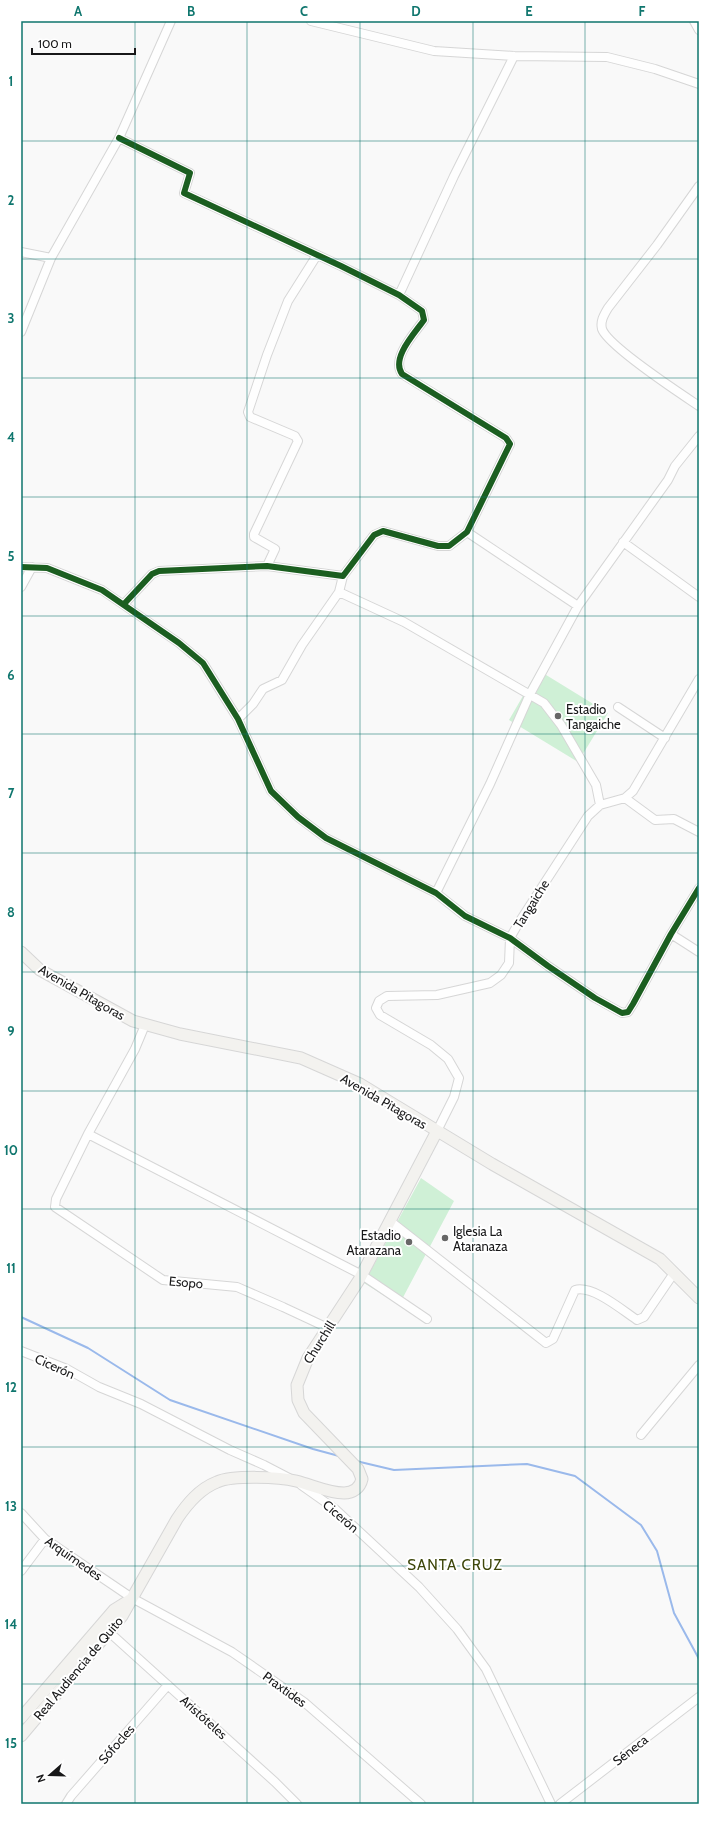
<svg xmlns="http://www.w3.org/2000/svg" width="720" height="1825" font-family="Cabin,sans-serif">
	<rect width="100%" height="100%" fill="#f9f9f9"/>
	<path fill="#cff0d6" d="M538 670 608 713 578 762 509 720Z
		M421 1178 454 1201 399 1305 364 1283Z"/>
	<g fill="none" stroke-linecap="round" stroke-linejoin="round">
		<path stroke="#9ab9eb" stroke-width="2" d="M21 1317 88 1348 170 1400 313 1449 339 1456
			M356 1461 394 1470 527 1464 575 1476 641 1525 657 1551 674 1613 699 1659"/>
		<defs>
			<path id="street" d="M311 21 434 51 514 56 607 57 655 69 699 84
				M694 21 699 30
				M119 138 190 173 184 193 341 266 399 295 422 311 424 320C414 334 391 358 402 374L506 438 510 444 467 532 449 546H438L383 531 374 535 343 576 267 566 159 571 152 574 124 604
				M699 186 657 245 608 308C604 315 600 321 602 329 608 346 681 394 699 406
				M21 252 51 258
				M399 295 454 176 514 56
				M21 332 51 258 119 138 171 21
				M467 532 578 606
				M623 542 699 597
				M267 566 275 549 254 537V534L298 441 295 436 250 417 248 412 267 355 288 301 317 255
				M21 567 47 568 102 590 179 643 203 663 238 719 271 791 298 817 326 838 436 893 465 916 510 938 548 966 595 998 622 1013 628 1012 633 1004 671 934 699 888
				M343 576 339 592 404 622 544 703 561 725 596 785 600 805
				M21 587 32 567
				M618 707 665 738
				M238 719 253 704 263 689 282 680 302 645 339 592
				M625 798 655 820 674 819 699 832
				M436 893 490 784 530 694 578 606 668 480 675 466 699 436
				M671 934 699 952
				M145 1025 135 1049 88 1134 56 1199 55 1207 163 1280 237 1287 283 1307 328 1328
				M437 1131 454 1097 459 1078 448 1059 431 1045 380 1015 376 1008 379 1001 387 996 437 995 490 983 501 975 509 963 510 938 518 924 588 816 600 805 625 798 633 791 699 679
				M88 1134 362 1275 427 1319
				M390 1221 546 1343 553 1339 575 1290C593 1285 622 1310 637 1320L644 1317 674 1273
				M21 1351 67 1369 99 1387 141 1404 230 1450 264 1465 289 1478
				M641 1435 699 1365
				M301 1485 335 1509 419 1587 457 1629 486 1669 551 1804
				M21 1513 45 1539 132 1598 232 1652 304 1702 421 1804
				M21 1571 45 1539
				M109 1632 275 1782 297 1804
				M66 1804 71 1796 168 1685
				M560 1804 699 1697"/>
			<path id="secondary" d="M21 952 40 970 133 1021 180 1034 301 1058 360 1084 492 1164 660 1259 699 1298
				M21 1718 114 1610 130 1600
				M21 1736 122 1616 177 1519C187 1504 199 1489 217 1482 233 1475 280 1477 296 1481 312 1485 328 1493 344 1493 353 1493 360 1488 362 1479L358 1469 304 1413 298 1400 297 1385 308 1358 359 1280 437 1131"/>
		</defs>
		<use href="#street" stroke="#d6d6d6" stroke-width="10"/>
		<use href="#secondary" stroke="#d6d6d6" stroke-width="13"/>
		<use href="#street" stroke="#fefefe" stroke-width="8"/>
		<use href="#secondary" stroke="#f3f2ef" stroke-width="11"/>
		<defs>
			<path id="cycleway" d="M119 138 190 173 184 193 341 266 399 295 422 311 424 320C414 334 391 358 402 374L506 438 510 444 467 532 449 546H438L383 531 374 535 343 576 267 566 159 571 152 574 124 604
				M21 567 47 568 102 590 179 643 203 663 238 719 271 791 298 817 326 838 436 893 465 916 510 938 548 966 595 998 622 1013 628 1012 633 1004 671 934 699 888"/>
		</defs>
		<use href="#cycleway" stroke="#fff" stroke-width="8"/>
		<use href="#cycleway" stroke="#1b5e20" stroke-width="6"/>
	</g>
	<path fill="none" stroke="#0f766e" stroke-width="1" stroke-opacity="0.55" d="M135 21V1804M247 21V1804M360 21V1804M473 21V1804M585 21V1804M21 141H699M21 259H699M21 378H699M21 497H699M21 616H699M21 734H699M21 853H699M21 972H699M21 1091H699M21 1209H699M21 1328H699M21 1447H699M21 1566H699M21 1684H699"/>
	<g fill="#676767" stroke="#fff" stroke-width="1.5">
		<circle cx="558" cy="716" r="4"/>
		<circle cx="445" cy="1238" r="4"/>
		<circle cx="409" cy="1242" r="4"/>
	</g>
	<g text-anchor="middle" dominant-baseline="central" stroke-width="4" stroke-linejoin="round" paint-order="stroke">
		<g font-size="13" fill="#181819" stroke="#fff" text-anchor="start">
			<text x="566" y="709">Estadio<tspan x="566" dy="15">Tangaiche</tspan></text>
			<text x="453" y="1231">Iglesia La<tspan x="453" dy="15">Ataranaza</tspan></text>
			<text x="401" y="1235" text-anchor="end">Estadio<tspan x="401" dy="15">Atarazana</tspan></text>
		</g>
		<g font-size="13" fill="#181819" stroke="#fff">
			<text transform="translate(531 904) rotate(-58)">Tangaiche</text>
			<text transform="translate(82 992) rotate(30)">Avenida Pitagoras</text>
			<text transform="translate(384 1101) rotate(30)">Avenida Pitagoras</text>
			<text transform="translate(186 1282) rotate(5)">Esopo</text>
			<text transform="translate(319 1342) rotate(-58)">Churchill</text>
			<text transform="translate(55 1366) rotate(24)">Cicerón</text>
			<text transform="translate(341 1516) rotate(40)">Cicerón</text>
			<text transform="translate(74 1558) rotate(35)">Arquímedes</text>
			<text transform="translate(78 1668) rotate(-50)">Real Audiencia de Quito</text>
			<text transform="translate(285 1689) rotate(36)">Praxtides</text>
			<text transform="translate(204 1717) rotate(42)">Aristóteles</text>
			<text transform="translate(116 1744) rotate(-49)">Sófocles</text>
			<text transform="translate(630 1750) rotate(-38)">Séneca</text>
		</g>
		<g font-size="15" letter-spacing="1" fill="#3e470b" stroke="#fff">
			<text x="455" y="1565">SANTA CRUZ</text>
		</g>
	</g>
	<rect width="720" height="1825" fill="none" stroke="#ffffff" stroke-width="44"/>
	<g transform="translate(50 1775) rotate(250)" stroke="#ffffff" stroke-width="3" paint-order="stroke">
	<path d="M0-3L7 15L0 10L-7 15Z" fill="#181819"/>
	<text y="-6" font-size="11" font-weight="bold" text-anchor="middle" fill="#181819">N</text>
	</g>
	<path d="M32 48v6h103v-6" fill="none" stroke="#181819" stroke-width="2"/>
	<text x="38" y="48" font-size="12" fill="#181819" stroke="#ffffff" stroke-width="3" paint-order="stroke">100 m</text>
	<rect x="22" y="22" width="676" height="1781" fill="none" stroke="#0f766e" stroke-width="1.5"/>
	<g font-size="13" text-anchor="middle" font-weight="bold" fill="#0f766e">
		<text x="78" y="16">A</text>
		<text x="191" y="16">B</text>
		<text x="304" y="16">C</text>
		<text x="416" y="16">D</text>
		<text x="529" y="16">E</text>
		<text x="642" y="16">F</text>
		<text x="11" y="86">1</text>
		<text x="11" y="205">2</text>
		<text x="11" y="323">3</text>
		<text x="11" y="442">4</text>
		<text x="11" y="561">5</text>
		<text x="11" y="680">6</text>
		<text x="11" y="798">7</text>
		<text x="11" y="917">8</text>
		<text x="11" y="1036">9</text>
		<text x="11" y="1155">10</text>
		<text x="11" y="1273">11</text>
		<text x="11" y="1392">12</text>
		<text x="11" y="1511">13</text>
		<text x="11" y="1629">14</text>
		<text x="11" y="1748">15</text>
	</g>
</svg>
